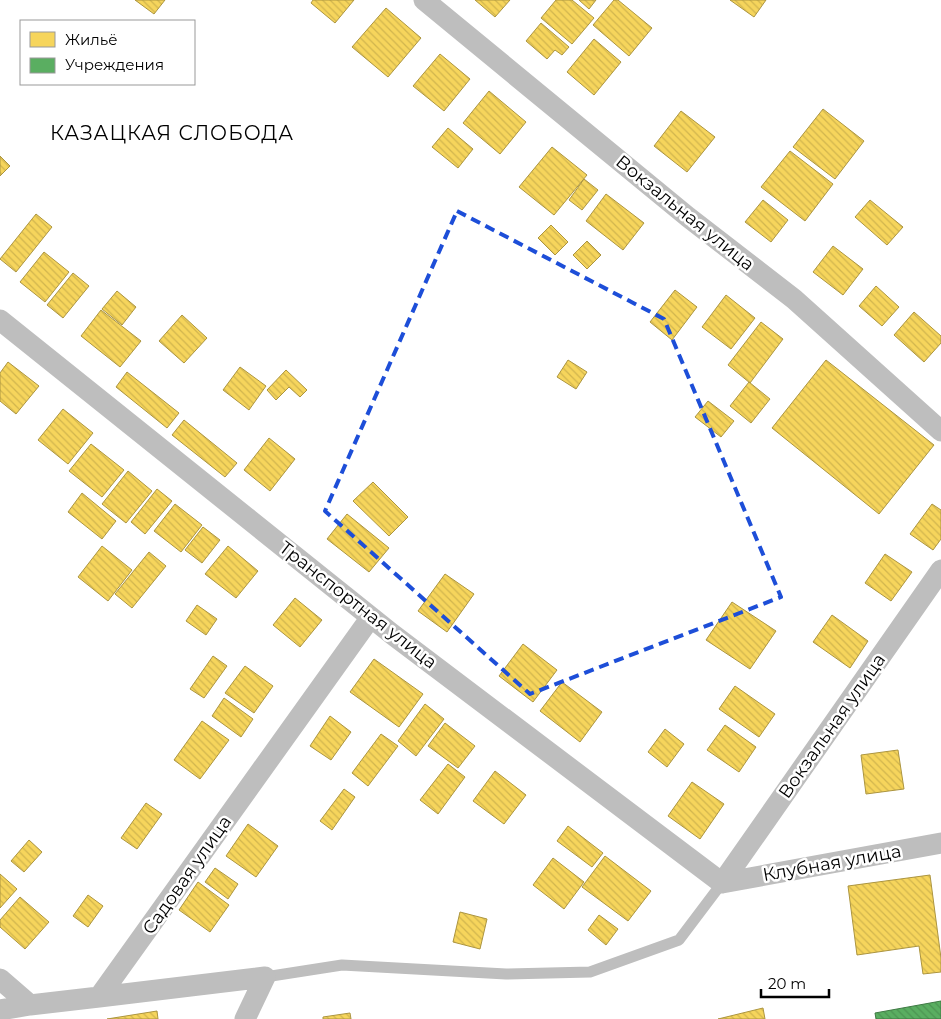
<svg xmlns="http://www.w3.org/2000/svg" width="941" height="1019" font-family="Montserrat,sans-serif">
	<defs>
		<pattern id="homes-back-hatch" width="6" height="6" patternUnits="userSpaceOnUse" patternTransform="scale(1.25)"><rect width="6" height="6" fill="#f6d55c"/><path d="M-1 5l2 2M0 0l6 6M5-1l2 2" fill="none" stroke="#d1b54e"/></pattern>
		<pattern id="public-back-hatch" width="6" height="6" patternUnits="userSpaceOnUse" patternTransform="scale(1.25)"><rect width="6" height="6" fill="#5aae61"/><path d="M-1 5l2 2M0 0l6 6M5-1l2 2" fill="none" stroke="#4c9452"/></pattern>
	</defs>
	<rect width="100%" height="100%" fill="#fff"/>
	<path fill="url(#homes-back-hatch)" stroke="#ac9540" d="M135 0H165L154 14Z
		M313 0H354L335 23 311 3Z
		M475 0H510L495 17Z
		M556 0H572L594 18 572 44 541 18Z
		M579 0H596L589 9Z
		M614 0H618L652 28 629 56 593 25Z
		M730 0H766L754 17Z
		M386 8 421 38 388 77 352 47Z
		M541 23 569 47 562 55 555 50 547 59 526 41Z
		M594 39 621 62 594 95 567 72Z
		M440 54 470 79 444 111 413 86Z
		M489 91 526 122 500 154 463 123Z
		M823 109 864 141 835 179 793 147Z
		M681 111 715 137 687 172 654 146Z
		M448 128 473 149 458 168 432 147Z
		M552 147 587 175 554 215 519 187Z
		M790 151 833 184 805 221 761 187Z
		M0 156 10 166 0 176Z
		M584 179 598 190 582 210 569 200Z
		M606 194 644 223 623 250 586 221Z
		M763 200 788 220 771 242 745 222Z
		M870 200 903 227 887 245 855 217Z
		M36 214 52 227 16 272 0 259Z
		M551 225 568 242 555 255 538 238Z
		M587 241 601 255 587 269 573 255Z
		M833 246 863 269 843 295 813 272Z
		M44 252 69 272 45 302 20 282Z
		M73 273 89 286 63 318 47 305Z
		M876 286 899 307 882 326 859 306Z
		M675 290 697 307 672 340 650 322Z
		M117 291 136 307 122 325 102 309Z
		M726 295 755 318 731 349 702 327Z
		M101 310 141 341 120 367 81 336Z
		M914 312 941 336V343L924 362 894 335Z
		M182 315 207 338 184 363 159 341Z
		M761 322 783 339 750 383 728 365Z
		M568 360 587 372 576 389 557 377Z
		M826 360 934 445 879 514 772 428Z
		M8 362 39 386 16 414 0 401V373Z
		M240 367 266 386 249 410 223 390Z
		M286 370 307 390 300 397 289 387 276 400 267 390Z
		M127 372 179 413 167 428 116 387Z
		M749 382 770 399 751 423 730 406Z
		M708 401 734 421 721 437 695 417Z
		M63 409 93 433 68 464 38 440Z
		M184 420 237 463 225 477 172 435Z
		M269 438 295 459 270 491 244 470Z
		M91 444 124 470 102 497 69 471Z
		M128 471 152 491 126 523 102 504Z
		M373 482 408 517 389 536 353 501Z
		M157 489 172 501 145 534 131 522Z
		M82 493 116 521 102 539 68 512Z
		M175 504 202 525 181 552 154 531Z
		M932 504 941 510V539L933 550 910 534Z
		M347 514 389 548 369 572 327 539Z
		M203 527 220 540 202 563 185 550Z
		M102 546 132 570 108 601 78 577Z
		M228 546 258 571 236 598 205 574Z
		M149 552 166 566 132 608 115 594Z
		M885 554 912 572 891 601 865 583Z
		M445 574 474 594 447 632 418 611Z
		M295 598 322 620 300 647 273 625Z
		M732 602 776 631 750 669 706 640Z
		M197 605 217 619 206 635 186 621Z
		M832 615 868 641 850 668 813 642Z
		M523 644 557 670 533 702 499 676Z
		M213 656 227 666 204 698 190 689Z
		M374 659 423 694 399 727 350 692Z
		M245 666 273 686 254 713 225 693Z
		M562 682 602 712 580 742 540 711Z
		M735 686 775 714 759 737 719 709Z
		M224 698 253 719 241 737 212 716Z
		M425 704 444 719 416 756 398 741Z
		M330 716 351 732 331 760 310 746Z
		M202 721 229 740 200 779 174 760Z
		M445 723 475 746 458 768 428 746Z
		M725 725 756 747 739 772 707 750Z
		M665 729 684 744 667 767 648 752Z
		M381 734 398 746 368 786 352 773Z
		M898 750 904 789 866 794 861 755Z
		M448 764 465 777 438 814 420 800Z
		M495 771 526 795 504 824 473 801Z
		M692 782 724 804 700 839 668 816Z
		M344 789 355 797 332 830 320 821Z
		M146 803 162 814 137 849 121 838Z
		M248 824 278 846 256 877 226 856Z
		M568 826 603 853 592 867 557 841Z
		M29 840 42 852 24 872 11 861Z
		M605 856 651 891 628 921 582 887Z
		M553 858 584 882 564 909 533 885Z
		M215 868 238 884 228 899 205 882Z
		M0 874 17 889 0 908Z
		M930 875 941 958V972L923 974 919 946 857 955 848 886Z
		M198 882 229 905 210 932 179 910Z
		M88 895 103 906 88 927 73 916Z
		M20 897 49 922 25 949 0 927V920Z
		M460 912 487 919 480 949 453 942Z
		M599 915 618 929 606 945 588 930Z
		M763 1008 765 1019H718Z
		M157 1011 158 1019H107Z
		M350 1013 351 1019H323V1017Z"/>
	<path fill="url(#public-back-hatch)" stroke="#3f7a44" d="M941 1001V1019H876L875 1013Z"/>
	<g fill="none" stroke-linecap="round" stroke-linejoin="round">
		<path stroke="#bebebe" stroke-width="11" d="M265 977 342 965 506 974 590 972 679 940 722 883"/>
		<path stroke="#bebebe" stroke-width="21" d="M424 0 688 217 794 299 941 431
			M0 320 392 634 722 883
			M722 883 941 570
			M722 883 941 843
			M265 977 99 997 371 617
			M0 979 30 1005 99 997
			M0 1010 30 1005
			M245 1019 265 977"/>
	</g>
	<path fill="none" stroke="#1d4ed8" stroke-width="4" stroke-dasharray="10 6" stroke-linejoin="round" d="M457 211 664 319 781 597 530 694 325 511Z"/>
	<g text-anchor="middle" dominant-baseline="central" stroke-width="5" stroke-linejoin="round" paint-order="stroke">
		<g font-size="18" fill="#000" stroke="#fff">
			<text transform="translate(685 213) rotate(39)">Вокзальная улица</text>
			<text transform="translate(358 605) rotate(38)">Транспортная улица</text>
			<text transform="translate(832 726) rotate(-55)">Вокзальная улица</text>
			<text transform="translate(832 863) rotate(-10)">Клубная улица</text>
			<text transform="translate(187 875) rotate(-55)">Садовая улица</text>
		</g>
		<g font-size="20" letter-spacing="1" fill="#000" stroke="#fff">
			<text x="172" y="133">КАЗАЦКАЯ СЛОБОДА</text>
		</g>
	</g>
	<rect x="20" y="20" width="175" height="65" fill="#ffffff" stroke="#999999"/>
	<rect x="30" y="32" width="25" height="15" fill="#f6d55c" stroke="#999999"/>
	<text x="65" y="45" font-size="15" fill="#000000">Жильё</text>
	<rect x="30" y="58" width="25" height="15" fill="#5aae61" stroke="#999999"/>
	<text x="65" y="70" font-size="15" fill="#000000">Учреждения</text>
	<path d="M761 989v8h68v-8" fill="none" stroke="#000000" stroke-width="2.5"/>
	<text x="768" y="989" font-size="15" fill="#000000" stroke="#ffffff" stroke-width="4" paint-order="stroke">20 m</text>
</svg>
